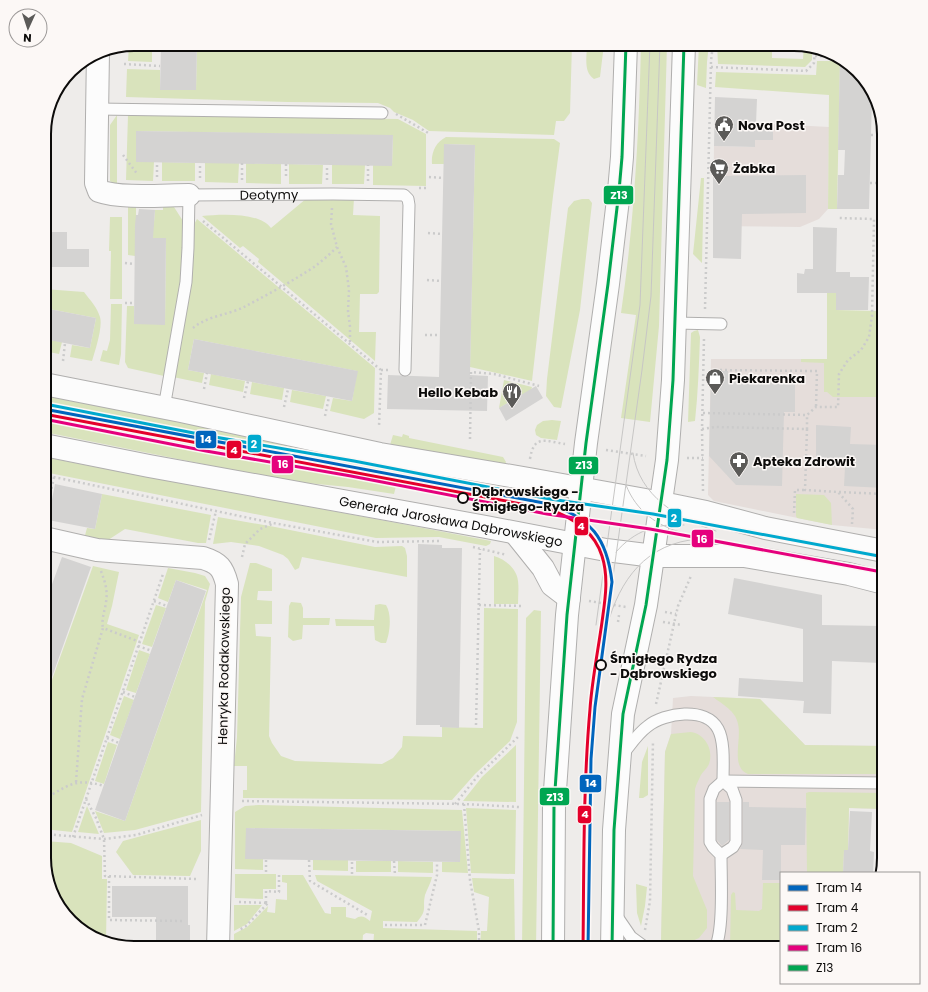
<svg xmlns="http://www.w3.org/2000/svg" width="928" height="992" font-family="Poppins,sans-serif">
	<rect width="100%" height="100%" fill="#eeecea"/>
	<path fill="#e5ddda" d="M773 124 829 127 828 209 819 219 800 227 713 226 714 146 755 147V140H773Z
		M711 359H827L833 397H884V530L832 525 714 501 708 495Z
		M691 696 760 699 805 745 884 746V809L849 808 848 850H844L843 873H781V948H661L665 752 671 734 673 698Z"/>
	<path fill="#d9e3bc" d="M134 44H161V51H152V62L128 61 129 45Z
		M197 44H572L570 113 564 121H556L554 135 429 131 413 120 394 112 390 108 378 103 288 102 126 97 127 69 160 70V90H196Z
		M587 44H604L600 77 594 79C583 72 587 56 587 44Z
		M641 44H667L659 326 650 422 621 418 636 315 621 313C634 225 639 134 641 44Z
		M699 44H709L707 62 706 88 697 85Z
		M717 44H772V58L803 59 804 45 812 47V60L805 67 718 64Z
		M817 61H844L846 63H840L837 209H828L829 95 715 87 716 72 816 75Z
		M117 115V185L110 181V125Z
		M128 115 398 119 426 134V186L373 185V165H392L393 136 136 131V162H154L153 181 126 180Z
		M882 128 884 133V179H881Z
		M446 137 554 139 560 143 553 196 532 381 470 367 475 145 444 144V164H432C431 152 436 142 446 137Z
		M162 162 195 163V181H162Z
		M205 163H239L238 183 205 182Z
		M246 163 281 164V184L246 183Z
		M289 164 323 165 322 184H289Z
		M332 165H365L364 184H332Z
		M701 178H704L702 263 693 254Z
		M881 186 884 187V397H833L827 392H824V363L801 362V359H827V293H836V310L876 311 878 229 880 228Z
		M307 198H354L353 215 380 216 379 292 377 294H360L359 332H376L375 361 258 262 259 259 243 246 240 248 202 216C221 214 259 212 271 228Z
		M582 199H589L592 203 580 310 561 408 554 407 546 396 547 379 568 208 574 201Z
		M128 202H136V221L154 222 155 210H163V203L174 207 183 221 181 284 164 376 128 368 125 362 127 306H134V324H165L166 238H135V256L128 255Z
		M110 217H122V299H110L111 251H109Z
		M197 219 375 368 374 413 364 419 330 411 333 398 352 401 357 371 194 339 188 370 204 373 202 383 173 377 192 228Z
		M44 289 84 292C90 300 97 307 100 317 103 327 95 351 92 361L70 357 72 345 90 348 96 318 44 308Z
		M111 304H122L121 354 119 365 100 361 103 350 107 351 110 340Z
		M698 330 700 337C699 365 698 393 695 421L688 422 691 333 694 331Z
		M44 339 62 342 59 354 44 351Z
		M211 374 245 381 243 392 209 385Z
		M504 380 532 387 526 408 525 409 518 397 499 408Z
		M252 382 284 388 282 400 250 394Z
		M292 390 326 396 323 409 290 402Z
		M44 395 501 484 497 507 396 486 394 494 348 487 287 481 44 432Z
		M552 420 561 421 557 440 541 438 536 435 535 430 537 425 543 421Z
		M403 434 409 436V438L503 457 506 462 505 465 390 445 393 435 402 437Z
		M44 457C193 486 342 512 491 541L490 544 486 546 439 537 376 538 44 472Z
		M102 494 211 515 206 543H198L125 529 105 542 84 539 87 528 95 529Z
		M796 494 824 495 831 503 832 525 797 518 796 516Z
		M218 517 275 527 375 547 402 546 405 548 407 556V577L302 557 299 568 295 570 288 559 283 555 259 546 231 542 213 544Z
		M494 556C505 559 517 569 518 581 519 589 518 596 518 604H494Z
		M250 563H256L272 569V591H258L257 600 272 601V624H255L256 636 271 637 269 736 272 743 281 756 295 761 382 764 393 758 402 747 403 736 442 737V727L483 728 484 608 518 609 517 722 510 741 475 774 452 800 243 798V790H247V766H234L237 737 241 597Z
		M93 566 119 572 112 606 107 624 139 635 72 832 44 829V702Z
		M168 568 195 573 205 576 210 584 205 602 201 812 135 830 104 833 95 811 125 821 207 590 176 580 168 602 158 598Z
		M291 602 301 603 303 608V618H330L329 625H303L302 639 293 641 288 637 289 606Z
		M380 604 386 605C392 614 390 633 386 643H381L375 640 374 626H336L335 619 374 620 375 605Z
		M156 605 166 608 152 647 142 644Z
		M534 610 541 611 536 948H522L526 618Z
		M139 650 150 654 136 693 126 690Z
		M124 696 134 700 120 739 110 735Z
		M713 697 760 699 805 745 884 746V774H748C730 767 742 739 738 724 736 711 722 704 713 697Z
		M691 732C705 734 714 750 709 764 707 769 702 772 700 777 698 781 696 785 695 789L693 876 707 910V928L699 938 690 942 668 944 661 942 665 752 671 734Z
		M108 742 117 745 104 784 95 781Z
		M516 745V802L463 801 482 777Z
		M648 746V795L643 798H639L642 762Z
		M809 792 884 793V809L849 808 848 850H844L843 873H807L806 793Z
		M259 805 462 810 468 873 442 872V862H460V831L246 828V859H263V870L235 869V812L245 806Z
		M87 806 99 834 78 832Z
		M466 808 516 810 515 874 471 873Z
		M201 820V851L190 876 133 875 116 852 123 841Z
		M44 841 71 843 102 856V879H107L106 942 94 939 63 913 44 859Z
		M313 860H348V871L313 870Z
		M356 861H391V872H356Z
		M398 861 433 862V873L398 872Z
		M235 874H276V889H263V899L235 898Z
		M282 875H303L325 913 331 914V907H346V917L355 919C361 914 365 917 370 921L372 911 317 881 315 875 432 877C431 883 427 889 425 895 422 909 428 909 417 922L383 921V928L477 931V948H373L374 934 366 933 363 935 362 948 245 946 244 948H234V934L247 927 268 906 267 912 275 913 276 899 287 900V883L282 882Z
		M472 878 514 879 515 948H480L481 931H487L489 897 474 892Z
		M763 883H781V948H730L731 895 733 892 735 893 736 910 759 911 762 909Z
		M636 884 647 887 645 906 641 926 637 913Z
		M234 905H262L247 924 234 931Z"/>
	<path fill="#d4d3d2" d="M161 44H197L196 90H160Z
		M840 58 865 79 872 98 869 209H837L838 175H844L845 150H838Z
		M715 97 757 99 756 124H773V140H755V147L714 146Z
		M136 131 393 135 392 166 136 162Z
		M444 144 475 145 470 375 488 376 487 411 387 409 388 375 439 377Z
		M806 175V213L742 214 741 259 713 258V176Z
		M139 209 155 210 153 238H166L165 325 134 324 135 225 136 215H138Z
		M813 227 837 228 836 272H850V277H869L868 310H836V293H797V273L804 274 805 269H813Z
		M44 232H67V249H89V267H44Z
		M44 308 96 318 90 348 44 339Z
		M194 339 358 371 352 401 188 370Z
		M711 371H728V375L795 377V412H784L782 486 736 485 709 456Z
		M536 386 543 398 506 421 499 408Z
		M816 425 851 427 850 444 884 445V488L844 486 845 467 816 466Z
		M55 484 102 494 95 529 48 520Z
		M418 544 442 545V548H462L459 728 440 727V725H416Z
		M62 557 91 567 46 694 44 693V606Z
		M734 578 822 595V625L882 626 881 663 832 661 831 714 803 713 804 701 738 696 739 678 803 682V629L728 614Z
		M176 580 206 591 125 821 95 810Z
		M717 802H729V840L722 846 717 840Z
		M743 802H749V807L806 808 805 845H781V880H762L763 850 740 849 743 842Z
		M850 811 872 812 870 851 874 852 873 873H843L844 850H848Z
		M246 828 461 831 460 862 245 859Z
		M112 886H188V925H190V948H156V917H112Z"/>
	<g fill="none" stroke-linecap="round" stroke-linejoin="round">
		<defs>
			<g id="service">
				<path d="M97 109 382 113"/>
				<path d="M675 323 721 324"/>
				<path id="s1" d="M164 408 186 282 188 248 189 195 333 194 404 195 408 199 409 205 405 370"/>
				<path d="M623 754C631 744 638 733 648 726 664 713 706 706 718 729 725 742 723 766 723 781L732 789 736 800V842L733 847 721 855"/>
				<path d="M616 915 631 937 646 948"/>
				<path d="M715 948C724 930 721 878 721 855L713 847 710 842V799L714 789 723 781 884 783"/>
			</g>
			<path id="minor" d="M98 51 96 183 99 191C121 199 164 195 189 195
				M44 538 97 550 203 558C219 563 223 568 227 584L218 948"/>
			<path id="tertiary" d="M662 503 706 512 765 528 884 551
				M654 556H744L849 574 884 583"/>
			<g id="secondary">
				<path d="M44 384 181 411 380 454 529 479 662 503"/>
				<path id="s2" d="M44 445 149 466 486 527 606 550 654 556"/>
				<path d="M515 533 543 568 552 585 569 598"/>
			</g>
			<path id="primary" d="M553 948 554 805 567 615 586 443 608 284 619 191 622 157 626 44
				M612 948 614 830 623 714 646 605 667 460 673 380 684 44"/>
		</defs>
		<use href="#service" stroke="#b0afae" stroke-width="13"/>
		<use href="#minor" stroke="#b0afae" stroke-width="24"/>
		<use href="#tertiary" stroke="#b0afae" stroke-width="24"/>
		<use href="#secondary" stroke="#b0afae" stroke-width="24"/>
		<use href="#primary" stroke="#b0afae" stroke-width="24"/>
		<path stroke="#cbcbcb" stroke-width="2.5" stroke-dasharray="2 3" stroke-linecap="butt" d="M815 56 838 57
			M124 64 160 66
			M711 67 806 71 814 63 815 48
			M396 114 430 134
			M880 121 878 217 884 222
			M871 135H880
			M123 155 138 175
			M286 164V179
			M157 177V162
			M429 177 443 178
			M200 178V163
			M242 180V163
			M327 180V165
			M368 181V165
			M870 183H884
			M419 188H429
			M332 208 331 224 337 247 346 267 349 290 348 311 350 327V344
			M203 221 381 370 379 427
			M428 233 442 234
			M125 263 134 264
			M427 280 441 281
			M125 303H134
			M705 309 711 61 713 44
			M193 328C207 316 228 315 244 307 267 295 291 282 314 267 322 261 330 254 337 247
			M425 335H440
			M63 361 65 343
			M381 370H390
			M715 370 817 371 816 407
			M204 389 207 373
			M244 398 248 381
			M284 407 288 389
			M703 413 807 415
			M325 416 329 397
			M702 429 716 427 807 429V415L816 407H838L839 374 848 360 861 350 869 337 872 316 874 219 838 218
			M807 429 805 490 838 492 853 509 852 524
			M470 439 471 372 494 374 539 386
			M606 450 646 456
			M687 458H703
			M530 459C534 434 545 441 565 444
			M44 478 49 476 273 523 377 542 441 541
			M703 491 702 429 704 338
			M839 492 884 494
			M519 513 522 499
			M794 513 795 490H805
			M45 518 54 477
			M209 540 216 511
			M473 547 507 555
			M242 557 245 544 260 529 272 524
			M44 569 47 559
			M101 571C105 582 108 590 106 602 105 611 101 619 103 628
			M44 579 53 582
			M154 601 167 606
			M589 601 626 607
			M479 605 524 606
			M665 612 676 614
			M618 622 619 615
			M663 622 682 625
			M138 646 152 651
			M123 692 135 697
			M656 704 678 606 691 576
			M476 725 480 549
			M107 738 119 743
			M76 782 82 699 103 628 140 642
			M44 799C68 786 75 777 104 786
			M86 799 96 818 104 839 105 876 196 879
			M242 801 464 804 519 807
			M455 804 477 777 520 735
			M464 804 470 880 479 931V948
			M44 834 104 839 136 835 202 815
			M73 837 163 574
			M309 860 310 881 369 916
			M394 861 395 875
			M266 872V859
			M352 874V861
			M109 876V920L185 921
			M239 902 268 903 246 926 239 930
			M266 903V891L279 892V873
			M385 925H425L437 875V862
			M645 930 650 901 653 741"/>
		<use href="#service" stroke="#fcfcfc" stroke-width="11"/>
		<use href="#minor" stroke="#fcfcfc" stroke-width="22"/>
		<use href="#tertiary" stroke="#fcfcfc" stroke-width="22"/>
		<use href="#secondary" stroke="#fcfcfc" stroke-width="22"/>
		<use href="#primary" stroke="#fcfcfc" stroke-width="22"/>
		<path stroke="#c7c6c5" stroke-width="1" d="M633 453C639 496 678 519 716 531
			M626 485C636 511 657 526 683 533
			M616 552C634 531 657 523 684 525
			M611 591 642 370 651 296 660 44
			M596 625 640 305 650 44
			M605 634C616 588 639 548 690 540 698 539 706 539 714 539"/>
		<defs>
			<path id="bus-1" d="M553 948 554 805 567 615 586 443 608 284 619 191 622 157 626 44
				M612 948 614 830 623 714 646 605 667 460 673 380 684 44"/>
		</defs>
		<use href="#bus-1" stroke="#fcf8f6" stroke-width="6"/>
		<use href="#bus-1" stroke="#00a651" stroke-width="3"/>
		<defs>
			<path id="tram-1" d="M44 409 549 504C591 518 607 538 612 582L595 707 591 759 588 948"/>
			<path id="tram-2" d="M44 414 548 509C572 517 594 530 602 556 609 578 605 600 602 622 598 651 592 680 590 709 583 788 584 868 583 948"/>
			<path id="tram-3" d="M45 404 209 436 354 461 550 499 653 514 884 557"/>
			<path id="tram-4" d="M44 419 206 451 351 476 547 514 650 529 882 572"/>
		</defs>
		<use href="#tram-1" stroke="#fcf8f6" stroke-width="6"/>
		<use href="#tram-2" stroke="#fcf8f6" stroke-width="6"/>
		<use href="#tram-3" stroke="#fcf8f6" stroke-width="6"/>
		<use href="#tram-4" stroke="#fcf8f6" stroke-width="6"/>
		<use href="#tram-1" stroke="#0065bd" stroke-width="3"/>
		<use href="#tram-2" stroke="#e4002b" stroke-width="3"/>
		<use href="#tram-3" stroke="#00a9ce" stroke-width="3"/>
		<use href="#tram-4" stroke="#e5007d" stroke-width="3"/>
	</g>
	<defs>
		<symbol id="civic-pin" viewBox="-11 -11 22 30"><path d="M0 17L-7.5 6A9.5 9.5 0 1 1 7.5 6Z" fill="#5b5a58" stroke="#fcf8f6"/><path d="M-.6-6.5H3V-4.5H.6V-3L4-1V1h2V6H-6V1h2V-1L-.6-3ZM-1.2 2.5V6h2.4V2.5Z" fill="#fff"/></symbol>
		<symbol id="supermarket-pin" viewBox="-11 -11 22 30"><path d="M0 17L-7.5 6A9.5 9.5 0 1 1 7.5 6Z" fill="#5b5a58" stroke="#fcf8f6"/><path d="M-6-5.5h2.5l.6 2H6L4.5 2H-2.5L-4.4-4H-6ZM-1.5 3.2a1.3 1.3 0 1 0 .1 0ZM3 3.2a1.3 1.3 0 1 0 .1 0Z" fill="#fff"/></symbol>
		<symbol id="shop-pin" viewBox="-11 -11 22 30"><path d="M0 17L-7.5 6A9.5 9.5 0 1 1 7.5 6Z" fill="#5b5a58" stroke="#fcf8f6"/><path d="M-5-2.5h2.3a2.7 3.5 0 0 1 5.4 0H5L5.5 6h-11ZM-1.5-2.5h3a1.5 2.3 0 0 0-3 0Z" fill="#fff"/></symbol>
		<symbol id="restaurant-pin" viewBox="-11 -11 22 30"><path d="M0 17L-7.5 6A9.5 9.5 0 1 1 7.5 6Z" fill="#5b5a58" stroke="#fcf8f6"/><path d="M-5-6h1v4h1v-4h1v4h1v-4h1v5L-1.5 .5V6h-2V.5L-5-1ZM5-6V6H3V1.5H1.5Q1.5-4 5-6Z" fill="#fff"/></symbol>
		<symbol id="pharmacy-pin" viewBox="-11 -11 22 30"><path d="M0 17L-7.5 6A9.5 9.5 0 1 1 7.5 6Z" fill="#5b5a58" stroke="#fcf8f6"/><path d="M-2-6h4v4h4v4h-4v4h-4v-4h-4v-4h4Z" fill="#fff"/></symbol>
	</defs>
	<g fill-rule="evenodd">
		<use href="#civic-pin" x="713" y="114" width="22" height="30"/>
		<use href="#supermarket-pin" x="708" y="157" width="22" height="30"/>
		<use href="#shop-pin" x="704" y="367" width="22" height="30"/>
		<use href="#restaurant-pin" x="501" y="381" width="22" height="30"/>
		<use href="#pharmacy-pin" x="728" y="450" width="22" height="30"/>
	</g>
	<g fill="#fcf8f6" stroke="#0c0b0a" stroke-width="2">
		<circle cx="463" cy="498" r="5"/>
		<circle cx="601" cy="665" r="5"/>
	</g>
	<g text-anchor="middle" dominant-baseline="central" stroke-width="3" stroke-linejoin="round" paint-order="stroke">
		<g font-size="13" font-weight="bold" fill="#0c0b0a" stroke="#fcf8f6" text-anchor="start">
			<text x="738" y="125">Nova Post</text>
			<text x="733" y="168">Żabka</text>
			<text x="729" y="378">Piekarenka</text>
			<text x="498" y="392" text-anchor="end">Hello Kebab</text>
			<text x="753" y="461">Apteka Zdrowit</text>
		</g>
		<g font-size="13" fill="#0c0b0a" stroke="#fcf8f6">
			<text stroke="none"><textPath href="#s1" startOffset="295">Deotymy</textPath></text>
			<text stroke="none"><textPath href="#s2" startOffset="414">Generała Jarosława Dąbrowskiego</textPath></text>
			<text transform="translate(224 666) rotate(-89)">Henryka Rodakowskiego</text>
		</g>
		<g font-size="13" font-weight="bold" fill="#0c0b0a" stroke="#fcf8f6" text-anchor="start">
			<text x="472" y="491">Dąbrowskiego -<tspan x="472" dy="15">Śmigłego-Rydza</tspan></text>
			<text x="610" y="658">Śmigłego Rydza<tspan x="610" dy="15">- Dąbrowskiego</tspan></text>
		</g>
	</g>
	<path d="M0 0H928V992H0ZM134 51H794A83 83 0 0 1 877 134V858A83 83 0 0 1 794 941H134A83 83 0 0 1 51 858V134A83 83 0 0 1 134 51Z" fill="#fcf8f6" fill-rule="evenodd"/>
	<path fill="none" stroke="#0c0b0a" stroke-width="2" d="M134 51H794A83 83 0 0 1 877 134V858A83 83 0 0 1 794 941H134A83 83 0 0 1 51 858V134A83 83 0 0 1 134 51Z"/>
	<g stroke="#fcf8f6" stroke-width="1.5">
		<rect x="603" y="185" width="31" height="20" rx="4" fill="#00a651"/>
		<rect x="195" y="430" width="22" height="19" rx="4" fill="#0065bd"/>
		<rect x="247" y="434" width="15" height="19" rx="4" fill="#00a9ce"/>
		<rect x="226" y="440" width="16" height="19" rx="4" fill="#e4002b"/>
		<rect x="271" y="455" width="23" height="19" rx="4" fill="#e5007d"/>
		<rect x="568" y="456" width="31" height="19" rx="4" fill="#00a651"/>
		<rect x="667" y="508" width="15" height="20" rx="4" fill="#00a9ce"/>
		<rect x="574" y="516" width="15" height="20" rx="4" fill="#e4002b"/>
		<rect x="691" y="529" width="23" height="19" rx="4" fill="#e5007d"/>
		<rect x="579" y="774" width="23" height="19" rx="4" fill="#0065bd"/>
		<rect x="539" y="787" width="31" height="19" rx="4" fill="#00a651"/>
		<rect x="577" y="805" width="15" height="19" rx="4" fill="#e4002b"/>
	</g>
	<g font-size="11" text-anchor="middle" font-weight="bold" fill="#fff">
		<text x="619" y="199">Z13</text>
		<text x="206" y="443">14</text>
		<text x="254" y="448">2</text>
		<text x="234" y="454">4</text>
		<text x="283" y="468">16</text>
		<text x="584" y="469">Z13</text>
		<text x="674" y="522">2</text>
		<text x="581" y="530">4</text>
		<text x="702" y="543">16</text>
		<text x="591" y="787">14</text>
		<text x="555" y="801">Z13</text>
		<text x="585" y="818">4</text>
	</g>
	<rect x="780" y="872" width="140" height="112" fill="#fcf8f6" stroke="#9c9998"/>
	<rect x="788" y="885" width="20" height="6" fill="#0065bd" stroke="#9c9998"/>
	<text x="816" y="892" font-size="12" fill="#0c0b0a">Tram 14</text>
	<rect x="788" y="905" width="20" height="6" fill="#e4002b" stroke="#9c9998"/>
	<text x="816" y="912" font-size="12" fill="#0c0b0a">Tram 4</text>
	<rect x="788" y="925" width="20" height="6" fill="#00a9ce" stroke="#9c9998"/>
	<text x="816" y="932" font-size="12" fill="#0c0b0a">Tram 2</text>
	<rect x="788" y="945" width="20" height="6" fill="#e5007d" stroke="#9c9998"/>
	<text x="816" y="952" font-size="12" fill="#0c0b0a">Tram 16</text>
	<rect x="788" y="965" width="20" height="6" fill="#00a651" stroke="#9c9998"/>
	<text x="816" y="972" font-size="12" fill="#0c0b0a">Z13</text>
	<g transform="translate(28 28) rotate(183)"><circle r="19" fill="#fcf8f6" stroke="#9c9998"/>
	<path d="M0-3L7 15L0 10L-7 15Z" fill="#5b5a58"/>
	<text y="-6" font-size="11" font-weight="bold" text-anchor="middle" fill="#0c0b0a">N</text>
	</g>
</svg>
